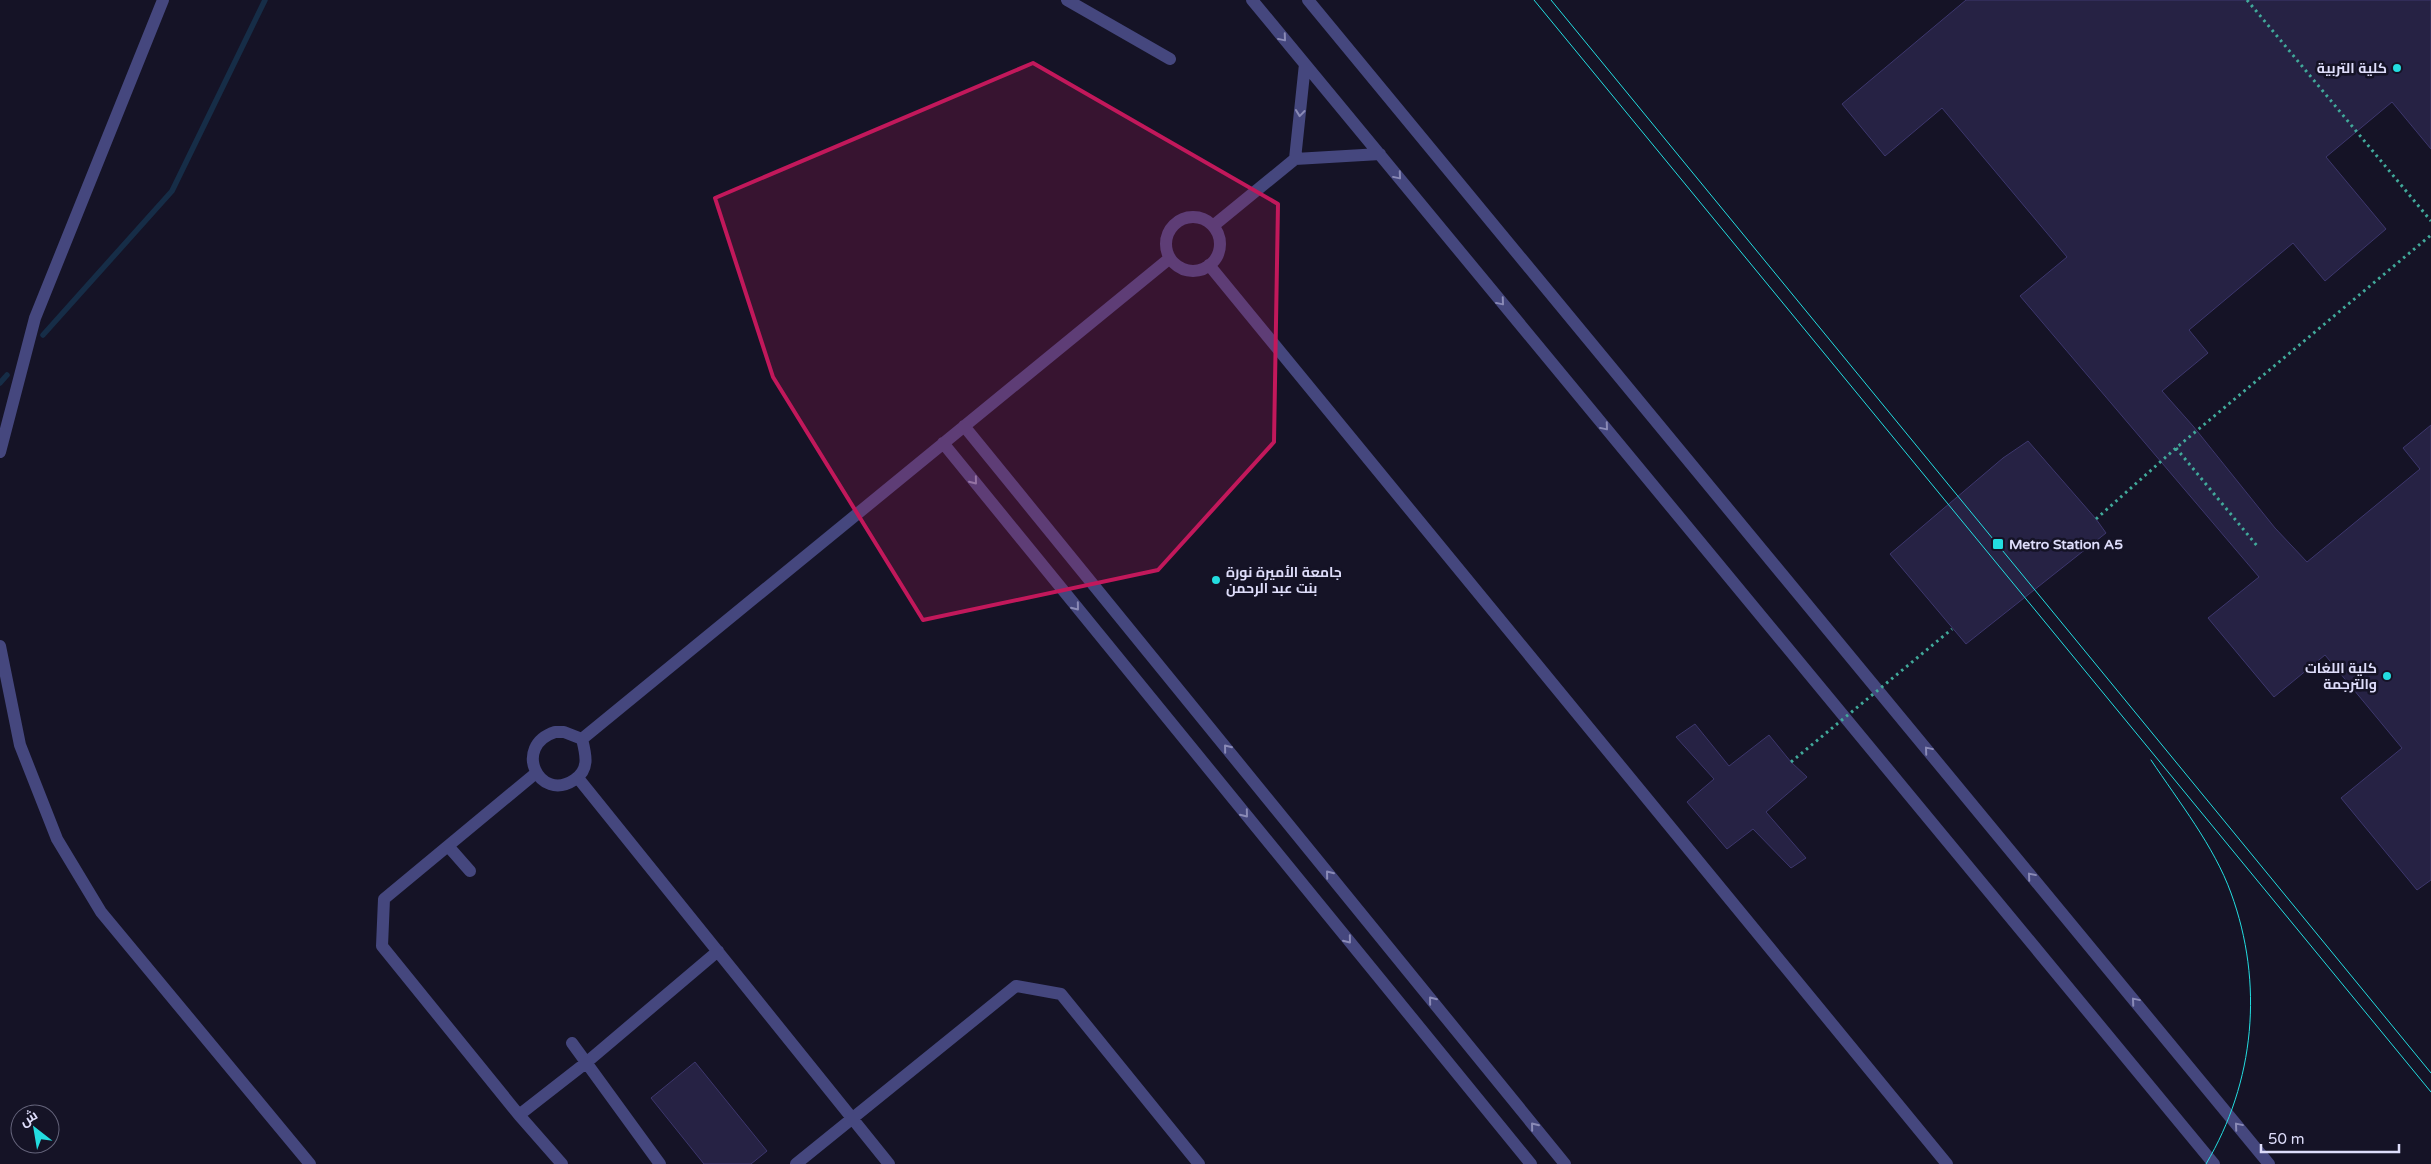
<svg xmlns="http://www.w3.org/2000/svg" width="2431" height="1164" font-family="'Varela Round',Cairo,sans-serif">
	<rect width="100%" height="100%" fill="#151326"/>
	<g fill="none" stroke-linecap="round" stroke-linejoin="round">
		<path stroke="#162d47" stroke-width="5.5" d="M43 335 172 191 265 0
			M0 383 7 375"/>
	</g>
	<path fill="#262244" stroke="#3d376d" d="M1966 0H2431V149L2392 102 2326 157 2386 229 2325 281 2293 243 2189 330 2208 353 2162 391 2193 426 2275 528 2307 562 2420 469 2403 448 2431 425V880L2417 890 2341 798 2402 748 2325 655 2274 697 2208 618 2259 577 2020 296 2067 257 1942 108 1885 156 1842 104Z
		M2028 441 2096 519 2106 533 1966 644 1890 554 2003 458Z
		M1695 724 1729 766 1769 735 1791 762 1807 777 1766 812 1806 858 1791 868 1753 829 1727 849 1687 802 1714 779 1676 737Z
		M695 1062 767 1151 751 1164H704L651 1098Z"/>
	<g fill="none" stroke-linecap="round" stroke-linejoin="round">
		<path stroke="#41aa9b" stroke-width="3" stroke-dasharray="2.5 4" stroke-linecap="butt" d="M2247 0 2431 221
			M2176 448 2258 547
			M2096 519 2176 448 2431 235"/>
		<path stroke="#45477e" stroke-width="12" d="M1067 0 1170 59
			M1252 0 2214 1164
			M1308 0 2269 1164
			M1305 64 1295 159 1380 154
			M1166 244a27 27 0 1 1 54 0a27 27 0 1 1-54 0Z
			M1213 226 1295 159
			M1209 265 1947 1164
			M964 426 1565 1164
			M943 443 1531 1164
			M0 452 35 318 163 0
			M0 646 20 745 57 839 101 912 310 1164
			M555 732H564L582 739C586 755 590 770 574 780 539 803 512 746 555 732Z
			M582 739 1170 258
			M536 773 384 899 382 946 519 1115 562 1164
			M578 778 889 1164
			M448 846 470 871
			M572 1043 660 1164
			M519 1115 587 1062 718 951
			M796 1164 1016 986 1061 994 1199 1164"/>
		<path stroke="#23dde0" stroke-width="1" d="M1534 0 2431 1092
			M1551 0 2431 1073
			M2151 760C2179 802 2214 846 2231 893 2264 983 2255 1082 2206 1164"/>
		<path stroke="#41aa9b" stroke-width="3" stroke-dasharray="2.5 4" stroke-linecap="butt" d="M1791 762 1952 629"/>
	</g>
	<defs><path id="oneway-chevron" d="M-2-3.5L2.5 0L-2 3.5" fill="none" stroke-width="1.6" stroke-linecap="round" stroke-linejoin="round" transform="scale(1.25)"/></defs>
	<g stroke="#8a8ab6">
		<use href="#oneway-chevron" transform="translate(1283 38) rotate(50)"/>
		<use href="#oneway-chevron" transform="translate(1300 113) rotate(96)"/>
		<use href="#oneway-chevron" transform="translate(1398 176) rotate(50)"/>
		<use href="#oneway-chevron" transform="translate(1501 302) rotate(50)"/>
		<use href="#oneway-chevron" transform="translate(1605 427) rotate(50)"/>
		<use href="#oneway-chevron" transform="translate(974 481) rotate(51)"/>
		<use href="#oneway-chevron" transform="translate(1076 607) rotate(51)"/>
		<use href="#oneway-chevron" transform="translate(1227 748) rotate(-129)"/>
		<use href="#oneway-chevron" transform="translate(1928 750) rotate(-130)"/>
		<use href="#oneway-chevron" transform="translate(1245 814) rotate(51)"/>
		<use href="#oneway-chevron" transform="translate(1329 874) rotate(-129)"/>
		<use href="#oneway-chevron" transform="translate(2031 876) rotate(-130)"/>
		<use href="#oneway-chevron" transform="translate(1348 940) rotate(51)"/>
		<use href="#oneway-chevron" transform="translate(1432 1000) rotate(-129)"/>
		<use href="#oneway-chevron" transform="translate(2135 1001) rotate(-130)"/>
		<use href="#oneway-chevron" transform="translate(1534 1126) rotate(-129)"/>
		<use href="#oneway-chevron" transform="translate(2238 1126) rotate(-130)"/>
	</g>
	<path fill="#c2185b" fill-opacity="0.2" stroke="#c2185b" stroke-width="4" stroke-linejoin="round" d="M1033 63 1278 204 1274 442 1158 570 923 620 773 377 715 198Z"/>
	<g fill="#23dde0" stroke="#151326" stroke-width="2">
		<circle cx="2397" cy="68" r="5"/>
		<rect x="1992" y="538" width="12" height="12" rx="2.5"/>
		<circle cx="1216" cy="580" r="5"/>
		<circle cx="2387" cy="676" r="5"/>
	</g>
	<g text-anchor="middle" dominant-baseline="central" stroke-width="5" stroke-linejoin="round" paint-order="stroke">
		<g font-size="14" font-weight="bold" fill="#deddfa" stroke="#151326" text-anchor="end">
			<text x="2387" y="68">كلية التربية</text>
			<text x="2009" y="544" text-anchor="start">Metro Station A5</text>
			<text x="1226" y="572" text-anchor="start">جامعة الأميرة نورة<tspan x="1226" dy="16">بنت عبد الرحمن</tspan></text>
			<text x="2377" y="668">كلية اللغات<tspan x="2377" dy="16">والترجمة</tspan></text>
		</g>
	</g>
	<g transform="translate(35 1129) rotate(329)"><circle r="24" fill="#151326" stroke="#65647b"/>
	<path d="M0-4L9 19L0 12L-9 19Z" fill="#23dde0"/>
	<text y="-8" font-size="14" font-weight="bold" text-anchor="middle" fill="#deddfa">ش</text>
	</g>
	<path d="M2261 1144v8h138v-8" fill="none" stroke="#deddfa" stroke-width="2.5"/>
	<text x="2268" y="1144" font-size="15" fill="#deddfa" stroke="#151326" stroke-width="4" paint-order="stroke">50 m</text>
</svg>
